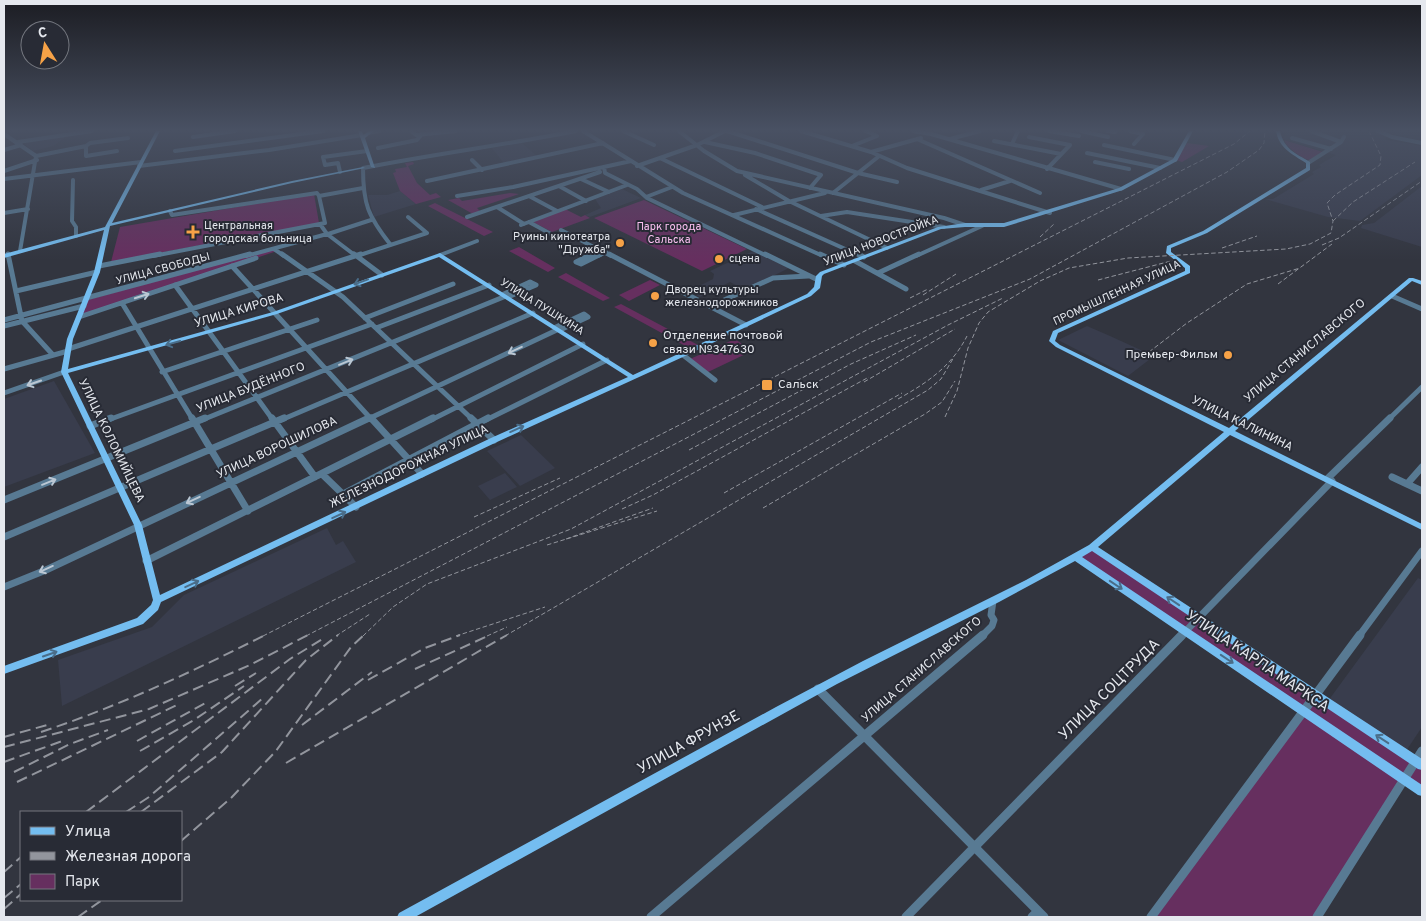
<svg xmlns="http://www.w3.org/2000/svg" width="1426" height="921" font-family="Overpass,sans-serif">
	<rect width="100%" height="100%" fill="#32353f"/>
	<path fill="#393d4d" d="M1287 131H1422V141L1384 132 1386 140 1422 146V175L1360 221 1328 217 1265 199H1273L1314 174 1312 172 1321 167 1319 165 1336 155 1283 139Z
		M69 135 53 146 33 151 24 144 32 140Z
		M522 143 539 158 505 165 492 148Z
		M1422 186V247L1361 228 1362 225 1374 223Z
		M622 189 641 198 590 217 585 215 601 208 595 199Z
		M400 191 416 204 374 217 368 195H387Z
		M753 251 789 268 745 290 730 282 700 297 689 291 713 279 714 274 710 271Z
		M1087 326 1110 336 1154 356 1128 376 1058 340Z
		M54 381 95 453 4 487V399Z
		M521 435 555 468 520 486 487 451Z
		M505 473 517 487 490 500 478 486Z
		M327 528 336 545 343 541 356 562 62 706 58 660 152 627 184 595Z
		M1418 578 1422 580V727L1406 751 1328 701Z"/>
	<path fill="#662f5f" d="M1284 140 1323 152 1309 160C1301 158 1287 148 1284 140Z
		M1187 143 1209 146 1182 162 1176 160Z
		M413 162 414 164 408 166 417 183 430 195 436 193 441 197 416 204 400 191 393 173 396 172 395 169 407 167 405 163Z
		M510 193 519 194 477 208 480 211 473 214 448 200 459 198 462 201Z
		M314 194 319 223 111 262 120 227Z
		M644 200 747 249 702 271 594 218Z
		M435 203 493 232 484 236 428 206Z
		M565 209 581 217 585 215 590 218 552 232 531 221Z
		M519 247 555 268 548 272 509 251Z
		M274 249 277 251 79 317 87 300Z
		M566 273 610 298 603 301 558 277Z
		M650 280 660 285 629 301 619 295Z
		M621 304 698 345 691 349 614 307Z
		M735 339 752 351 708 372 690 359Z
		M1092 547 1422 765V791L1405 779 1317 917H1151L1304 711 1075 557Z"/>
	<g fill="none" stroke-linecap="round" stroke-linejoin="round">
		<path stroke="#587a93" stroke-width="4" d="M411 131 416 135 456 131
			M583 131 683 193 823 256
			M623 131 654 145
			M679 131 704 151 737 171 944 218 965 225
			M727 131 858 173 897 182
			M801 131 871 152 907 168 1050 213
			M913 131 931 134 1121 189
			M1049 131 1079 136
			M1081 131 1108 137
			M1108 131 1115 132
			M1130 131 1143 134 1134 144
			M1311 131 1341 142 1344 137
			M1378 131 1392 137 1422 143
			M368 133 379 131
			M4 134 36 156 20 251
			M193 137 235 131
			M1029 137 1070 145 1047 169
			M1292 138 1331 149
			M917 139 1040 193
			M950 139 980 131
			M994 141 1061 154
			M18 142 92 131
			M705 142 755 153 821 175 810 188
			M1012 144 1018 131
			M1104 145 1175 160
			M852 146 877 136 866 131
			M378 148 417 140 421 135
			M4 150 21 145
			M117 151 86 156V146L90 143 128 138
			M175 151 323 131
			M871 152 921 138
			M1087 153 1160 168
			M36 156 86 146
			M660 158 762 207
			M472 160 482 170
			M1095 162 1129 169
			M1308 163 1341 142
			M139 166 269 150 362 135
			M637 166 697 145 725 131
			M604 167 605 173 637 189 647 198 767 256
			M4 171 37 160
			M340 172 338 163 325 165 323 157 367 151
			M745 175 789 201 887 248
			M4 179 141 162
			M581 179 609 192
			M73 180 72 221 76 227V236
			M427 181 603 143
			M559 186 586 201
			M981 190 1010 181
			M833 193 878 157
			M457 196 513 187 631 161
			M529 196 557 211
			M646 197 672 187
			M497 207 524 224
			M756 209 861 256
			M170 211 172 215 317 193 319 196 363 188
			M4 213 28 209
			M734 215 825 193
			M821 216 847 212 944 227
			M408 217 427 233
			M467 217 600 172
			M529 222 551 234
			M320 224 327 234 356 256
			M521 225 627 185
			M561 230 611 256
			M325 235 371 220
			M390 244C368 216 363 204 363 168 434 154 505 145 576 131
			M274 249 284 256
			M440 255 477 241
			M153 256 325 223 319 196
			M246 256 327 234
			M357 256 427 233
			M589 256 601 250
			M598 256 606 252
			M916 256 982 226"/>
		<path stroke="#587a93" stroke-width="5" d="M8 254 22 321 53 355
			M282 254 343 297 473 420
			M354 254 382 275
			M592 254 576 262 581 264 601 254
			M609 254 746 325
			M765 254 818 280
			M820 254 844 265
			M858 254 864 257
			M855 261 906 289
			M99 266 160 254
			M232 266 372 420
			M878 273 919 254
			M175 285 273 420
			M16 291 97 272
			M504 294 530 282 536 285 508 297
			M1392 296 1422 309
			M122 303 193 420
			M711 306 773 278 808 276
			M79 317 256 258
			M365 318 453 284
			M4 320 250 254
			M4 326 84 306
			M556 327 584 314 588 317 560 330
			M376 328 489 285
			M68 349 361 254
			M683 355 715 380
			M4 369 68 351
			M162 372 317 320
			M4 393 64 372
			M108 420 372 324
			M202 420 506 296
			M281 420 533 313
			M366 420 559 329
			M431 420 583 344
			M486 420 607 360
			M1388 420 1422 387"/>
		<path stroke="#587a93" stroke-width="7" d="M192 418 248 511
			M272 418 315 477
			M371 418 422 474
			M471 418 494 440
			M90 426 111 418
			M322 474 356 507
			M1392 477 1422 491
			M1327 479 1390 418
			M1407 484 1422 467
			M343 494 488 418
			M4 500 205 418
			M4 537 284 418
			M146 561 433 418
			M4 587 46 570 369 418
			M982 636 992 626 994 620 991 615 993 601
			M1181 636 1332 481
			M1359 636 1422 551"/>
		<path stroke="#587a93" stroke-width="9" d="M818 689 1044 917
			M651 917 983 635
			M906 917 1182 635
			M1032 917 1038 911
			M1151 917 1360 635
			M1317 917 1422 751"/>
		<path fill="#74bdf0" fill-rule="evenodd" d="M156 131H160L112 223 292 181 363 167 365 168 292 183 110 226 100 272 73 339 68 369 273 312 440 253 633 375 807 294 814 287 816 276 820 272 938 227 965 223H1004L1119 188 1173 159 1189 131H1193L1177 161 1123 190 1004 227H965L941 229 824 274 822 276 820 288 811 296 685 356 497 442 161 602 158 610 143 624 4 674V666L137 618 151 605 153 600 134 525 61 372 67 339 94 272 104 230 4 258V254L105 227ZM439 257 628 377 491 438 160 595 142 525 68 373 277 314Z
			M358 131H362L363 135 370 131H374L365 138 375 168 371 167Z
			M1276 131H1280C1284 149 1295 153 1310 162V170L1207 233 1171 248V252L1190 266V273L1058 333 1055 341 1060 345 1229 428 1409 278H1413L1422 281V285L1412 281 1235 431 1422 524V530L1230 435 1098 547 1422 759V770L1418 769 1092 551 1082 557 1422 785V796L1418 795 1075 561 999 602 837 684 415 917H397L399 913 776 707 863 661 1026 580 1089 545 1224 432 1056 347 1049 341 1053 331 1185 271V268L1166 253 1167 246 1203 231 1306 168V163C1292 154 1279 148 1276 131Z"/>
		<path stroke="#92959d" stroke-width="1" stroke-dasharray="4.5 2.5" stroke-linecap="butt" d="M1333 221 1353 202 1415 162
			M1040 237 1054 224
			M1322 245 1339 238 1422 181
			M1222 248 1257 236
			M1098 280 1175 260
			M1278 284 1332 244
			M923 295 956 274
			M910 298 928 289
			M1149 352 1187 323 1247 284 1300 268
			M864 382 955 329
			M898 399C927 383 952 366 967 336
			M945 417 957 391 968 348 979 323 988 312 1040 281 1069 268 1128 258 1286 249 1310 244 1331 233 1333 221 1327 203 1335 195 1380 165 1381 156 1369 131
			M689 450 851 364 916 335
			M724 493 902 393
			M763 508 925 414 942 402 955 381
			M622 509 653 495 869 377
			M474 517 560 478
			M566 539 653 508
			M547 545 657 511
			M263 636 1234 144 1250 131
			M306 636 871 342 1030 279 1227 172 1259 150 1264 143 1265 131
			M336 636 370 614
			M363 636 393 607 427 584 571 529 948 325 1003 298
			M456 636 545 607
			M487 636 507 627
			M505 636 928 390 941 379 954 357"/>
		<path stroke="#92959d" stroke-width="2" stroke-dasharray="11 5.5" stroke-linecap="butt" d="M415 669 490 635
			M368 680 425 648 460 635
			M235 686 256 673
			M302 725 372 672
			M41 732C119 706 192 672 265 635
			M4 737 47 725
			M137 741 209 701
			M4 747 149 709 250 665 308 635
			M140 751 194 720 244 686
			M4 762 65 740
			M286 763 507 635
			M14 772 70 744 108 730
			M17 782 177 705
			M86 812 290 659 324 638
			M126 812 149 797 263 698
			M141 812 222 752 306 660 338 635
			M181 841 231 798 276 751 351 647 364 635
			M4 872 21 857
			M4 898 21 884
			M4 909 21 894
			M78 917 102 900"/>
	</g>
	<defs><path id="oneway-shaft" d="M-6 0H5M1.5-3L5.5 0L1.5 3" fill="none" stroke-width="1.6" stroke-linecap="round" stroke-linejoin="round" transform="scale(1.25)"/></defs>
	<g stroke="#4a6d89">
		<use href="#oneway-shaft" transform="translate(361 282) rotate(160)"/>
		<use href="#oneway-shaft" transform="translate(173 343) rotate(165)"/>
		<use href="#oneway-shaft" transform="translate(517 429) rotate(-24)"/>
		<use href="#oneway-shaft" transform="translate(339 515) rotate(-25)"/>
		<use href="#oneway-shaft" transform="translate(192 584) rotate(-25)"/>
		<use href="#oneway-shaft" transform="translate(1116 585) rotate(34)"/>
		<use href="#oneway-shaft" transform="translate(1173 601) rotate(-146)"/>
		<use href="#oneway-shaft" transform="translate(50 654) rotate(-19)"/>
		<use href="#oneway-shaft" transform="translate(1227 659) rotate(34)"/>
		<use href="#oneway-shaft" transform="translate(1382 739) rotate(-147)"/>
	</g>
	<g stroke="#bbc7d3">
		<use href="#oneway-shaft" transform="translate(142 296) rotate(-18)"/>
		<use href="#oneway-shaft" transform="translate(515 350) rotate(155)"/>
		<use href="#oneway-shaft" transform="translate(346 362) rotate(-22)"/>
		<use href="#oneway-shaft" transform="translate(34 383) rotate(161)"/>
		<use href="#oneway-shaft" transform="translate(49 482) rotate(-22)"/>
		<use href="#oneway-shaft" transform="translate(193 500) rotate(155)"/>
		<use href="#oneway-shaft" transform="translate(46 569) rotate(156)"/>
	</g>
	<linearGradient id="sky" x2="0" y2="1"><stop stop-color="#1c1d23"/><stop offset="0.5" stop-color="#495163"/><stop offset="1" stop-color="#495163" stop-opacity="0"/></linearGradient>
	<rect width="1426" height="260" fill="url(#sky)"/>
	<g fill="#f6a247" stroke="#282b35" stroke-width="2">
		<path d="M190.5 224.5h5v5h5v5h-5v5h-5v-5h-5v-5h5z"/>
		<circle cx="620" cy="243" r="5"/>
		<circle cx="719" cy="259" r="5"/>
		<circle cx="655" cy="296" r="5"/>
		<circle cx="653" cy="343" r="5"/>
		<circle cx="1228" cy="355" r="5"/>
		<rect x="761" y="379" width="12" height="12" rx="2.5"/>
	</g>
	<g text-anchor="middle" dominant-baseline="central" stroke-width="4" stroke-linejoin="round" paint-order="stroke">
		<g font-size="11" fill="#e5e8ee" stroke="#282b35" text-anchor="start">
			<text x="204" y="226">Центральная<tspan x="204" dy="13">городская больница</tspan></text>
			<text x="610" y="237" text-anchor="end">Руины кинотеатра<tspan x="610" dy="13">"Дружба"</tspan></text>
			<text x="729" y="259">сцена</text>
			<text x="665" y="290">Дворец культуры<tspan x="665" dy="13">железнодорожников</tspan></text>
		</g>
		<g font-size="11" fill="#fcc1f2" stroke="#282b35">
			<text x="669" y="227">Парк города<tspan x="669" dy="13">Сальска</tspan></text>
		</g>
		<g font-size="11" fill="#e5e8ee" stroke="#282b35">
			<text transform="translate(881 241) rotate(-21)">УЛИЦА НОВОСТРОЙКА</text>
			<text transform="translate(163 269) rotate(-15)">УЛИЦА СВОБОДЫ</text>
			<text transform="translate(1117 293) rotate(-25)">ПРОМЫШЛЕННАЯ УЛИЦА</text>
			<text transform="translate(542 307) rotate(32)">УЛИЦА ПУШКИНА</text>
		</g>
		<g font-size="12" fill="#e5e8ee" stroke="#282b35">
			<text transform="translate(239 311) rotate(-17)">УЛИЦА КИРОВА</text>
			<text transform="translate(1305 351) rotate(-40)">УЛИЦА СТАНИСЛАВСКОГО</text>
			<text transform="translate(251 388) rotate(-22)">УЛИЦА БУДЁННОГО</text>
			<text transform="translate(1242 424) rotate(26)">УЛИЦА КАЛИНИНА</text>
			<text transform="translate(111 441) rotate(64)">УЛИЦА КОЛОМИЙЦЕВА</text>
			<text transform="translate(277 448) rotate(-25)">УЛИЦА ВОРОШИЛОВА</text>
			<text transform="translate(409 467) rotate(-26)">ЖЕЛЕЗНОДОРОЖНАЯ УЛИЦА</text>
			<text transform="translate(922 670) rotate(-41)">УЛИЦА СТАНИСЛАВСКОГО</text>
		</g>
		<g font-size="12" fill="#e5e8ee" stroke="#282b35" text-anchor="start">
			<text x="663" y="336">Отделение почтовой<tspan x="663" dy="14">связи №347630</tspan></text>
			<text x="1218" y="355" text-anchor="end">Премьер-Фильм</text>
			<text x="778" y="385">Сальск</text>
		</g>
		<g font-size="15" fill="#e5e8ee" stroke="#282b35">
			<text transform="translate(1257 662) rotate(34)">УЛИЦА КАРЛА МАРКСА</text>
			<text transform="translate(1110 690) rotate(-45)">УЛИЦА СОЦТРУДА</text>
			<text transform="translate(689 743) rotate(-29)">УЛИЦА ФРУНЗЕ</text>
		</g>
	</g>
	<rect width="1426" height="921" fill="none" stroke="#e5e8ee" stroke-width="10"/>
	<rect x="20" y="811" width="162" height="90" fill="#282b35" stroke="#74777f"/>
	<rect x="30" y="827" width="25" height="8" fill="#74bdf0" stroke="#74777f"/>
	<text x="65" y="836" font-size="15" fill="#e5e8ee">Улица</text>
	<rect x="30" y="852" width="25" height="8" fill="#92959d" stroke="#74777f"/>
	<text x="65" y="861" font-size="15" fill="#e5e8ee">Железная дорога</text>
	<rect x="30" y="874" width="25" height="15" fill="#662f5f" stroke="#74777f"/>
	<text x="65" y="886" font-size="15" fill="#e5e8ee">Парк</text>
	<g transform="translate(45 45) rotate(349)"><circle r="24" fill="#282b35" stroke="#74777f"/>
	<path d="M0-4L9 19L0 12L-9 19Z" fill="#f6a247"/>
	<text y="-8" font-size="14" font-weight="bold" text-anchor="middle" fill="#e5e8ee">С</text>
	</g>
</svg>
